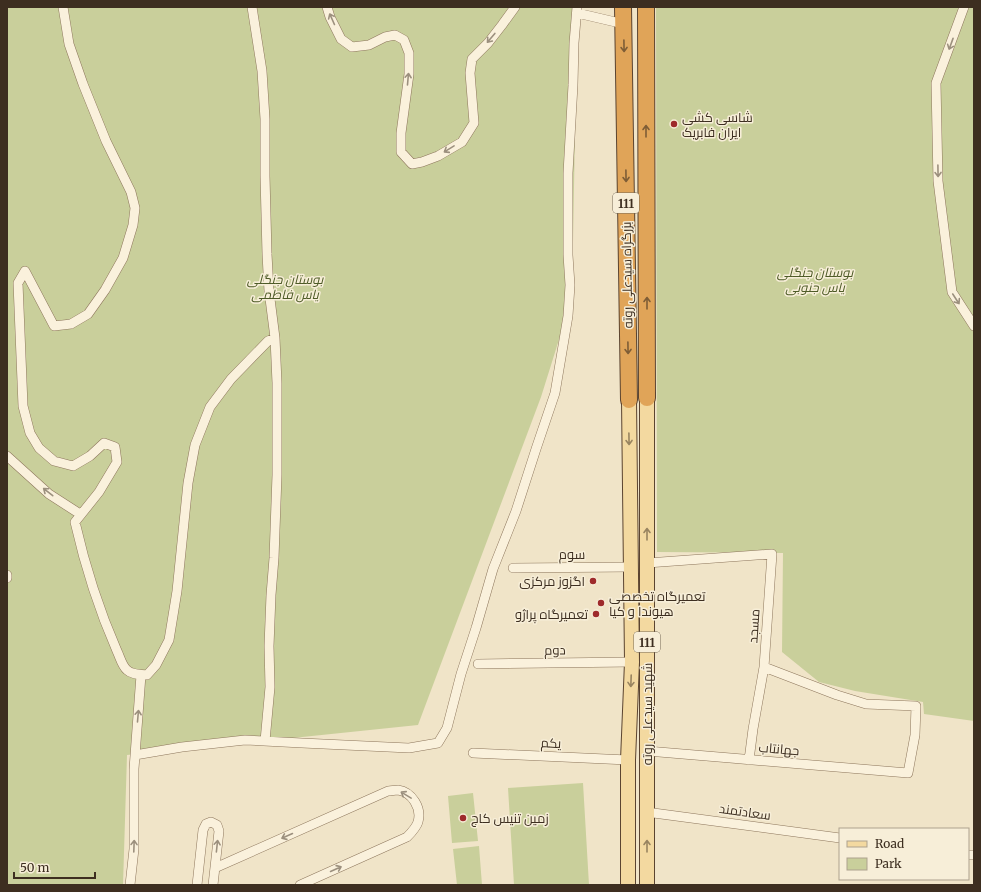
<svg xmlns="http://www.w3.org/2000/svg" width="981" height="892" font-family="Merriweather,Cairo,serif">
	<rect width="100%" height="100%" fill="#f0e4c8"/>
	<path fill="#c9cf9b" d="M7 7H575L577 21 572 298 541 397 418 725 127 755 123 885H7Z
		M656 7H974V721L924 714 923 702 855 691 819 682 782 652 783 553 657 552Z
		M583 783 589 885H514L508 788Z
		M473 793 478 841 452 843 448 796Z
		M479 846 482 885H457L453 849Z"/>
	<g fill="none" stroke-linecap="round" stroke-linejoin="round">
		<defs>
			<path id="street" d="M63 7 69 44 83 84 106 141 131 192 135 208 133 225 123 258 105 290 88 314 71 324 54 326 25 271 18 283 23 406 30 433 39 448 54 461 73 466 90 456 104 443 115 447 117 462 99 492 75 522C85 566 99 610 117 651 120 657 122 666 127 670 132 675 140 674 147 675L156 665 169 640 177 591 188 483 195 445 210 407 231 379 268 341 275 338
				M252 7 262 71 265 119V176L267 254 269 291 275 338 277 383V475L274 558 271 595 269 646 270 687 265 741
				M327 7 330 17 341 39 352 47 369 45 385 37 395 35 404 40 409 53V74L401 133V152L412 164 422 162 438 156 462 142 474 123 470 73 472 59 488 43 502 25 515 7
				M964 7 936 83 938 181 952 292 974 326
				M577 13 624 24
				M7 456 49 494 80 514
				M647 563 772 554 764 667 837 695 866 704 916 706 915 735 908 773 647 751
				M513 568 631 567
				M7 575V578
				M478 664 632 662
				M473 753 628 760
				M135 755 182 747 245 740 302 743 409 748 438 743 447 728 461 674 476 628 493 569 516 511 536 449 555 393 568 316 570 285 568 255V173L573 85 574 43 577 7
				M749 760 753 729 764 667
				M646 812 840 838
				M968 855H974
				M215 868 388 791C391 791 395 790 398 790 412 792 422 808 418 822 416 828 412 832 407 837L300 885
				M130 885 134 849V769L141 675
				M197 885 203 830 206 824 211 822 217 825 219 831 213 885"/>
			<path id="primary" d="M647 398V885
				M628 885V760L632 662 629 400"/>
			<path id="highway" d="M623 7 629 400
				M646 7 647 398"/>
		</defs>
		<use href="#street" stroke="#8d765c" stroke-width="10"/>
		<use href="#primary" stroke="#5b4430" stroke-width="16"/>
		<use href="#highway" stroke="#5b4430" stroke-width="18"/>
		<use href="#street" stroke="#faf1dc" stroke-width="9"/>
		<use href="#primary" stroke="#f3d9a0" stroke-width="14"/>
		<use href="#highway" stroke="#e0a458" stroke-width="16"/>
	</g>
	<defs><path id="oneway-shaft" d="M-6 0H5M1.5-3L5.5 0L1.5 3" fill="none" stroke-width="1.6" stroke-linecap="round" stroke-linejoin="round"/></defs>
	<g stroke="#9c907e">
		<use href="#oneway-shaft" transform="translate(332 19) rotate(-114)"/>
		<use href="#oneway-shaft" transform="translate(491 38) rotate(130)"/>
		<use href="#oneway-shaft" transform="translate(951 44) rotate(110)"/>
		<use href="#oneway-shaft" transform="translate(408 79) rotate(-85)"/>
		<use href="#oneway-shaft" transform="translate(449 149) rotate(148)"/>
		<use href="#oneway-shaft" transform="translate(938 171) rotate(89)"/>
		<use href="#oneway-shaft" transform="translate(956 299) rotate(57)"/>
		<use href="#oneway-shaft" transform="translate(48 492) rotate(-142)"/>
		<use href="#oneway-shaft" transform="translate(138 716) rotate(-85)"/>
		<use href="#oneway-shaft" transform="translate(406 795) rotate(-149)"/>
		<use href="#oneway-shaft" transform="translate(287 836) rotate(156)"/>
		<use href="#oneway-shaft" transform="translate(134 846) rotate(-88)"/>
		<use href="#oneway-shaft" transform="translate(217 846) rotate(-84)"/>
		<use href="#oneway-shaft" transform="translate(336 869) rotate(-24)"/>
	</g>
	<g stroke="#7e5d36">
		<use href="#oneway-shaft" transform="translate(624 46) rotate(89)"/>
		<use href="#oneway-shaft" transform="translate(646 131) rotate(-90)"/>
		<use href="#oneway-shaft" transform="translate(626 176) rotate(89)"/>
		<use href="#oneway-shaft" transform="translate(647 303) rotate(-90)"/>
		<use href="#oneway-shaft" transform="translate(628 348) rotate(89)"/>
	</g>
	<g stroke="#988460">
		<use href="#oneway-shaft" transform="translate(629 439) rotate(89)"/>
		<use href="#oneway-shaft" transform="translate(647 534) rotate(-90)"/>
		<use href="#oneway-shaft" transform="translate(631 681) rotate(92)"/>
		<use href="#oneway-shaft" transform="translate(647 846) rotate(-90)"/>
	</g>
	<g fill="#9e2a2b" stroke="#f7eed8" stroke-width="1.5">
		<circle cx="674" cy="124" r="4"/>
		<circle cx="593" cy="581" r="4"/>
		<circle cx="601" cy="603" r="4"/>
		<circle cx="596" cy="614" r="4"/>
		<circle cx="463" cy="818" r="4"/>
	</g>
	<g text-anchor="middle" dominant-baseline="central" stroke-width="3" stroke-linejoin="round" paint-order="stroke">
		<g fill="#f7eed8" stroke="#756857" stroke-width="1">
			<rect x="613" y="193" width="26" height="20" rx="3"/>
			<rect x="634" y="632" width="26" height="20" rx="3"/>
		</g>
		<g font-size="12" font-weight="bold" fill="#3d2e20">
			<text x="626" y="203">111</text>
			<text x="647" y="642">111</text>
		</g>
		<g font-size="13" fill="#3d2e20" stroke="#f7eed8" text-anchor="start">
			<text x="682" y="117">شاسی کشی<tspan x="682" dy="15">ایران فابریک</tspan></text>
			<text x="585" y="581" text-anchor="end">اگزوز مرکزی</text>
			<text x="609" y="596">تعمیرگاه تخصصی<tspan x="609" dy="15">هیوندا و کیا</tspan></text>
			<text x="588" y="614" text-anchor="end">تعمیرگاه پراژو</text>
			<text x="471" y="818">زمین تنیس کاج</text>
		</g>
		<g font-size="13" font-style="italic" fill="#4d5a26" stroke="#f7eed8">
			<text x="815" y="272">بوستان جنگلی<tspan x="815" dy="15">یاس جنوبی</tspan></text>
			<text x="285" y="279">بوستان جنگلی<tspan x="285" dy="15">یاس فاطمی</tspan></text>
		</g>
		<g font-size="13" fill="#3d2e20" stroke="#f7eed8">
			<text transform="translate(627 275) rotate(-91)">بزرگراه سیدعلی روته</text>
			<text x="572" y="554">سوم</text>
			<text transform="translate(754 626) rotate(-86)">مسجد</text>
			<text transform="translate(555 650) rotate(-1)">دوم</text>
			<text transform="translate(647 714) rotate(-90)">شهید سیدعلی روته</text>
			<text transform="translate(551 743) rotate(3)">یکم</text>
			<text transform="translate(779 749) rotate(5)">جهانتاب</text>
			<text transform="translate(745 812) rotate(8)">سعادتمند</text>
		</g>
	</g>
	<rect width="981" height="892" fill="none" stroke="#3d2e20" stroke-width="16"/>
	<rect x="839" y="828" width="130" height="52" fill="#f7eed8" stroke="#ada18e"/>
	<rect x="847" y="841" width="20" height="6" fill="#f3d9a0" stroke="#ada18e"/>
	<text x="875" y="848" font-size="12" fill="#3d2e20">Road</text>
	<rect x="847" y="858" width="20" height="12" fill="#c9cf9b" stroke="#ada18e"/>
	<text x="875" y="868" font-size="12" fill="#3d2e20">Park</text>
	<path d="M14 872v6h81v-6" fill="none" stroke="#3d2e20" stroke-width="2"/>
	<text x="20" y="872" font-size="12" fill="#3d2e20" stroke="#f7eed8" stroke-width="3" paint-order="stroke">50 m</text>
</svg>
